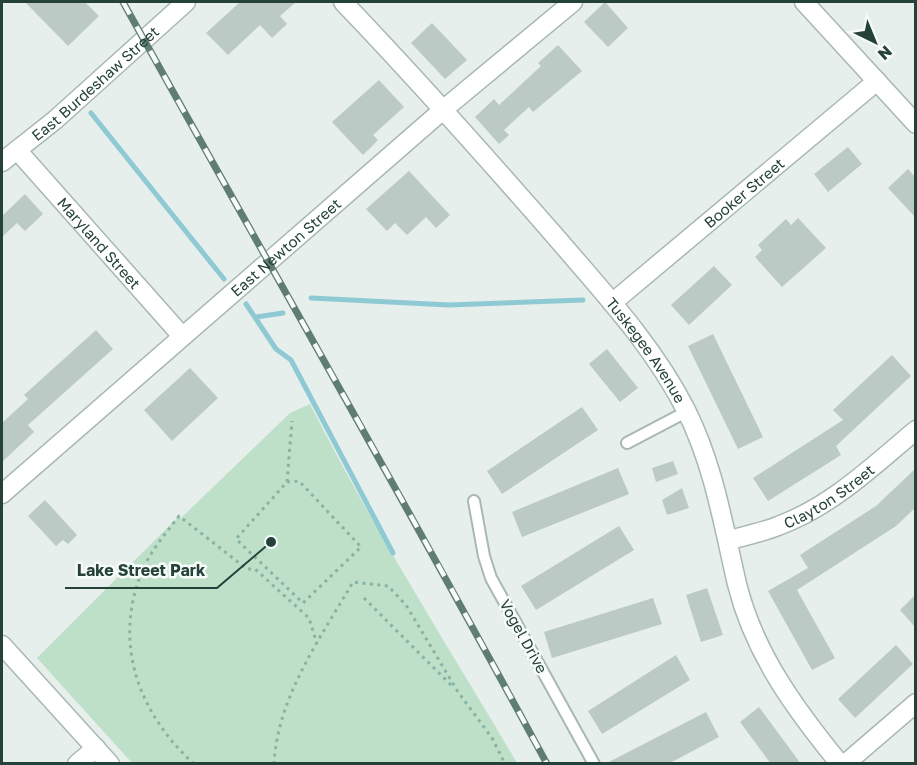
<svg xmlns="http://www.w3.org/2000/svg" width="917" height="765" font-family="'Golos Text',sans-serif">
	<rect width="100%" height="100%" fill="#e6efeb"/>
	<path fill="#bfe0c8" d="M310 404C372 527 447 644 517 763H132L37 658 179 516 181 518 290 413Z"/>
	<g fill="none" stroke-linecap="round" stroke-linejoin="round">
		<path stroke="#8ec9d4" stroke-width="5" d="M91 113 224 279
			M311 298 449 305 583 300
			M246 304 276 349 291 360 393 553
			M256 317 283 313"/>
	</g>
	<path fill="#bbcac4" d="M25 2H85L99 16 68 46Z
		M240 2H296L280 16 287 24 272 38 260 25 228 55 206 33Z
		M605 2 628 28 608 47 584 22Z
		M432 23 467 60 445 79 411 43Z
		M558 45 582 71 533 112 529 107 504 130 509 135 499 144 475 117 494 99 499 105 541 66 538 63Z
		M379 80 404 107 373 135 378 140 363 155 332 122Z
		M848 147 862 164 828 192 814 174Z
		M908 169 915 177V217L888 188Z
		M409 171 450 215 436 228 426 217 407 235 395 223 387 231 366 209Z
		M25 194 43 214 25 231 17 223 2 237V216Z
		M798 218 826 248 782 287 755 257 762 250 758 245 786 219 791 225Z
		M714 266 732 285 689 325 671 305Z
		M96 330 113 349 28 425 34 432 2 462V423L28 399 24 395Z
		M713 334 763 437 738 449 688 346Z
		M607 349 638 388 620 402 589 364Z
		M892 355 911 376 836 446 841 455 768 501 753 478 843 420 833 410Z
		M190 368 218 398 172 441 144 410Z
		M582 407 598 430 502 494 487 471Z
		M673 461 678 474 656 482 652 468Z
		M618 468 629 494 522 537 512 512Z
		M915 469V508L896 526 797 590 835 658 812 670 768 591 808 568 800 555 876 506Z
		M682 488 689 508 667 515 662 500Z
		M45 500 77 535 68 544 63 540 56 546 28 516Z
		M619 526 634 550 536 610 521 586Z
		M707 588 723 635 701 642 686 595Z
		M915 595V627L900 610Z
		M653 598 662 624 552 658 544 632Z
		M896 645 913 664 855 718 838 699Z
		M676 655 690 680 602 734 588 711Z
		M759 707 801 764H771L740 722Z
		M706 712 719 737 668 764H605Z"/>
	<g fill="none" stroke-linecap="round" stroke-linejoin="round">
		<defs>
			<path id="service" d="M627 443 686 412
				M474 501 484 556 491 578 594 764"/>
			<g id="minor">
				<path id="s1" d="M343 2C416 78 486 157 555 236 602 291 653 345 686 410 714 466 723 524 737 584 754 653 795 709 840 764"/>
				<path id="s2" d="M17 150 182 336"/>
				<path id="s3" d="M612 303 877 81"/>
				<path id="s4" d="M2 494 444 109 573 2"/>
				<path id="s5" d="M729 540C745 536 763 532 778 526 832 506 873 466 916 430"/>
				<path d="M2 645 110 764"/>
				<path d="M77 764 96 748"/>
			</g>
			<g id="tertiary">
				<path d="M804 2 916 124"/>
				<path id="s6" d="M2 162 55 120 186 2"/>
				<path d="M845 764 916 703"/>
			</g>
		</defs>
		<use href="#service" stroke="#a8b8b2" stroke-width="14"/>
		<use href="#minor" stroke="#a8b8b2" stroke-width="21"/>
		<use href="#tertiary" stroke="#a8b8b2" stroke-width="21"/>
		<path stroke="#86b3a5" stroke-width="3" stroke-dasharray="3 4.5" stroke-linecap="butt" d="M287 482 299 481 361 547 303 603 236 539 287 482 292 421
			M364 598 454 688
			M194 764C138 713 112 642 143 569 152 549 166 533 179 516L247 569H255L309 618 317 644
			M274 764C277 698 321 637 353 582L388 586 406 605 458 692 492 738 505 764"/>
		<use href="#service" stroke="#fff" stroke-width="10"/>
		<use href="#minor" stroke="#fff" stroke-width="18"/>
		<use href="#tertiary" stroke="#fff" stroke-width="18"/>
		<defs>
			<path id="rail" d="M123 2C264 256 409 508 547 764"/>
		</defs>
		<use href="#rail" stroke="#5f7d75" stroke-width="7"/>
		<use href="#rail" stroke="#f7fbf9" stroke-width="4.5" stroke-dasharray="14" stroke-linecap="butt"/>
	</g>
	<g text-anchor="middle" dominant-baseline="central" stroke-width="5" stroke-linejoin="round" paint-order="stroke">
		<g font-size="15" fill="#24423a" stroke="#f7fbf9">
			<text stroke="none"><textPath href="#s6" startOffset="122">East Burdeshaw Street</textPath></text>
			<text stroke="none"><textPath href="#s3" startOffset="172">Booker Street</textPath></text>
			<text stroke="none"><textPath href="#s2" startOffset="124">Maryland Street</textPath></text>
			<text stroke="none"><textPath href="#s4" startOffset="376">East Newton Street</textPath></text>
			<text stroke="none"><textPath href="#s1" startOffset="462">Tuskegee Avenue</textPath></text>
			<text stroke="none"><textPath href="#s5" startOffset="110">Clayton Street</textPath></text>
			<text transform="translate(524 636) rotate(61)">Vogel Drive</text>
		</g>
	</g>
	<path fill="none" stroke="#24423a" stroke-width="2" d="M271 542L217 588H65"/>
	<circle fill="#24423a" stroke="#f7fbf9" stroke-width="2" cx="271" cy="542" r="6"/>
	<g font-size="16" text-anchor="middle" font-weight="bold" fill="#24423a" stroke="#f7fbf9" stroke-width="5" stroke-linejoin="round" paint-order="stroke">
		<text x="141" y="576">Lake Street Park</text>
	</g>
	<rect width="917" height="765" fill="none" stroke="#24423a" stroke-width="6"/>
	<g transform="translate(875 42) rotate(137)" stroke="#f7fbf9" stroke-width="4.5" paint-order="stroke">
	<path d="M0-4.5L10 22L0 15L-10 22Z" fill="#24423a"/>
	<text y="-9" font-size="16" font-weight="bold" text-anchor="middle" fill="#24423a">N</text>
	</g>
</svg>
